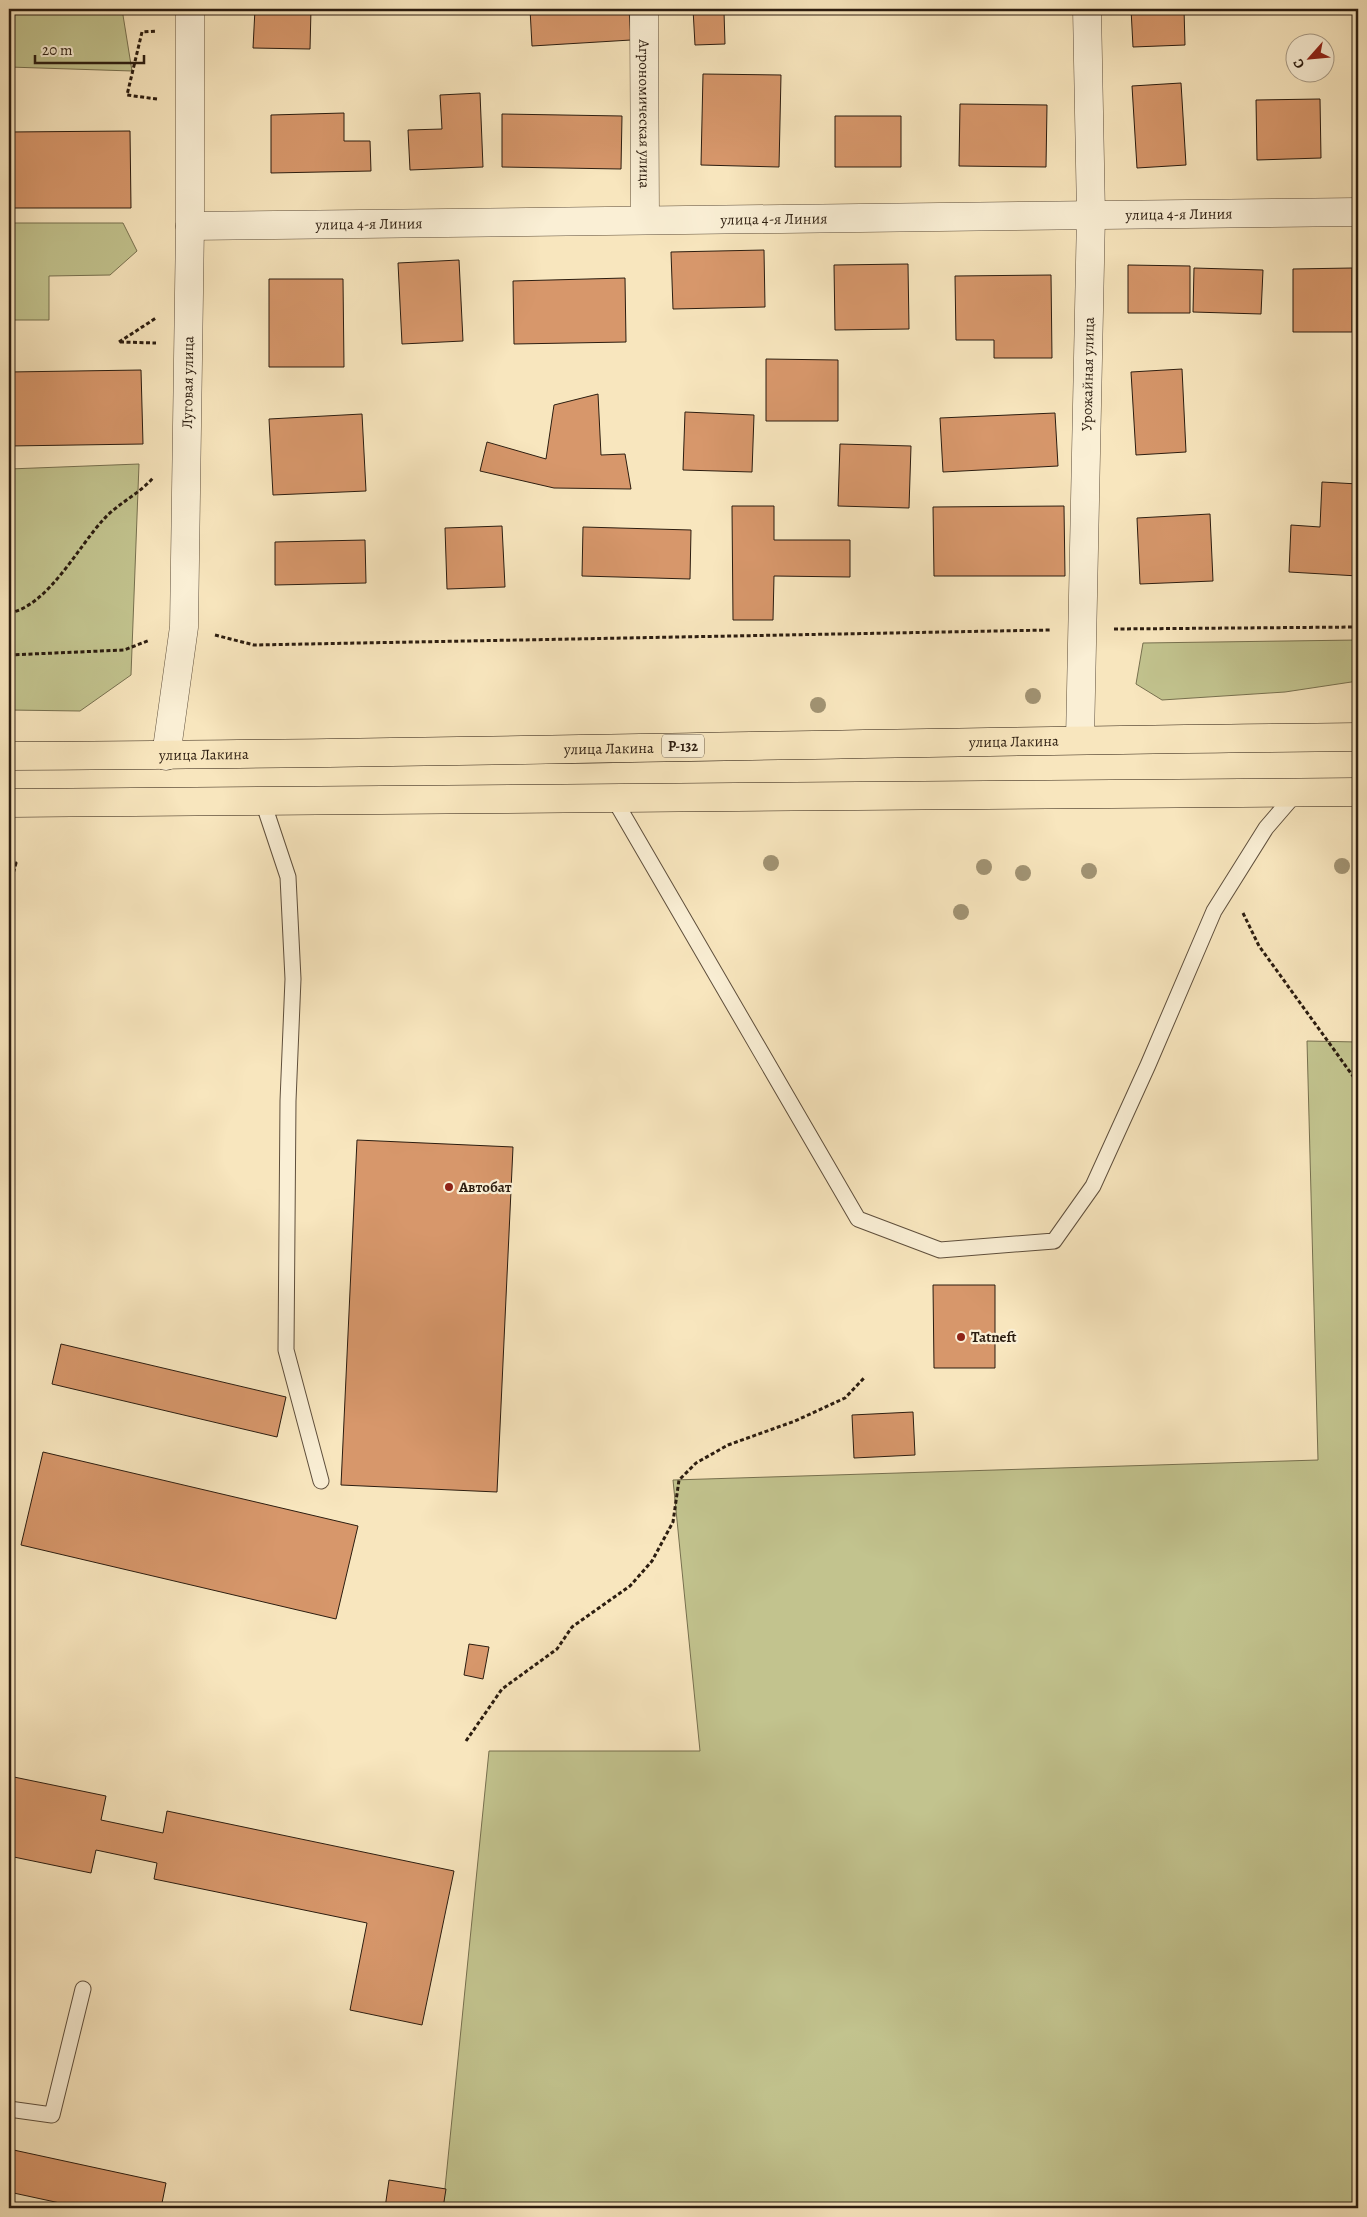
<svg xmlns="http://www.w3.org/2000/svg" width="1367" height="2217" font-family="Alegreya,serif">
	<rect width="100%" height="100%" fill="#f8e6be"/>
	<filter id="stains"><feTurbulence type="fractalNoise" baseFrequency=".004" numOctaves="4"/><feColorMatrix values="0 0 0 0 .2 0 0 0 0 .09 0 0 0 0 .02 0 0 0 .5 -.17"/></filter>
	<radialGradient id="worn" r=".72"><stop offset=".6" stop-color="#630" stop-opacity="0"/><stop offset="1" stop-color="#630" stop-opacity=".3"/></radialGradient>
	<path fill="#c2c38e" stroke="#77704f" d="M9 9H122L132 71 9 67Z
		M9 223H123L137 251 110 275 49 276V320H9Z
		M139 464 131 675 80 711 9 710V469Z
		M1358 640V681L1285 692 1162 700 1136 684 1143 643Z
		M1307 1041 1358 1042V2208H443L489 1751H700L673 1480 1318 1460Z"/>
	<path fill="#d7976b" stroke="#2c1d10" d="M255 9H311L310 49 253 48Z
		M530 9H629L631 40 532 46Z
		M693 9H773V10L724 12 725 44 695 45Z
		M1131 9H1184L1185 45 1133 47Z
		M703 74 781 75 779 167 701 165Z
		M1181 83 1186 165 1137 168 1132 86Z
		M480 93 483 167 410 170 408 130 442 129 440 95Z
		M1320 99 1321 158 1257 160 1256 100Z
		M960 104 1047 105 1046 167 959 166Z
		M344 113V141H370L371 171 271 173V115Z
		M502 114 622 116 621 169 502 167Z
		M835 116H901V167H835Z
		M130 131 131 208H9V132Z
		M764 250 765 307 673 309 671 252Z
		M459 260 463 341 402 344 398 263Z
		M908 264 909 329 835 330 834 265Z
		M1128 265 1190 266V313H1128Z
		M1194 268 1263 270 1261 314 1193 312Z
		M1352 268V332H1293V269Z
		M1051 275 1052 358H994V340H956L955 276Z
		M625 278 626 342 514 344 513 281Z
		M269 279H343L344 367H269Z
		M766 359 838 360V421H766Z
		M1182 369 1186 452 1136 455 1131 372Z
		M141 370 143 444 9 446V372Z
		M598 394 601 455 625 454 631 489 554 488 480 471 487 442 546 459 554 405Z
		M685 412 754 415 752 472 683 470Z
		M1055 413 1058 466 943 472 940 418Z
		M362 414 366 491 273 495 269 419Z
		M840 444 911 446 909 508 838 506Z
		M1322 482 1358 484V576L1289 572 1291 525 1320 527Z
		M732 506H774V540H850V577L774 576 773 620H733Z
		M1064 506 1065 576H934L933 507Z
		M1210 514 1213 581 1140 584 1137 518Z
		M502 526 505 587 447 589 445 528Z
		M583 527 691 530 690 579 582 576Z
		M365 540 366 583 275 585V542Z
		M357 1140 513 1147 497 1492 341 1485Z
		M933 1285H995V1368H934Z
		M61 1344 286 1397 277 1437 52 1384Z
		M913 1412 915 1455 854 1458 852 1415Z
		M43 1452 358 1526 336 1619 21 1545Z
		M469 1644 489 1647 483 1679 464 1675Z
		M9 1776 106 1796 101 1820 163 1833 167 1811 454 1871 422 2025 350 2010 367 1923 154 1879 157 1863 96 1850 91 1873 9 1856Z
		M9 2149 166 2183 161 2208H83L9 2192Z
		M389 2180 446 2189 443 2208H385Z"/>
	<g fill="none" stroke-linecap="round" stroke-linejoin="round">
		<defs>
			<path id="lane" d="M614 799 858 1219 940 1250 1054 1241 1093 1186 1148 1065 1214 911 1266 828 1297 792
				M263 802 288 877 293 979 288 1101 286 1350 321 1481
				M9 2109 52 2115 83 1989"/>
			<g id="street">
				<path id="s1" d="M644 9 645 220"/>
				<path id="s2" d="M190 226 1358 212"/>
				<path id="s3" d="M1080 739 1091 215 1087 9"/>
				<path id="s4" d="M166 756 184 627 190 226V9"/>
			</g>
			<g id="highway">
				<path id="s5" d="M9 756C459 754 908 741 1358 737"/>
				<path d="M9 803 1358 792"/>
			</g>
		</defs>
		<use href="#lane" stroke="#5f4f3c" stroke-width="17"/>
		<use href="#street" stroke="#5f4f3c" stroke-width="29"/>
		<use href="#highway" stroke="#2c1d10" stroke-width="29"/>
		<path stroke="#2c1d10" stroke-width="3" stroke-dasharray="4 2.5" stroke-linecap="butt" d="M157 99 127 95 142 32 157 31
			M119 342 156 318
			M120 342 156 343
			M9 613C48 606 78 547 103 520 117 504 139 494 153 478
			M1114 629 1358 627
			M215 635 254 645 1050 630
			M9 655 124 650 150 640
			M9 864 16 863 9 889
			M1243 913 1259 946 1358 1083
			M466 1741 502 1689 557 1649 572 1627 630 1586 652 1561 673 1522 679 1480 696 1463 728 1445 795 1421 845 1398 864 1378"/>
		<use href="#lane" stroke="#faefd5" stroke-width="15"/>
		<use href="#street" stroke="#faefd5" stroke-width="28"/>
		<use href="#highway" stroke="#f8e6be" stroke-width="28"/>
	</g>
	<g fill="#a19373">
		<circle cx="1033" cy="696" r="8"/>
		<circle cx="818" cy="705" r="8"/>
		<circle cx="771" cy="863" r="8"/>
		<circle cx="1342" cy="866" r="8"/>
		<circle cx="984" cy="867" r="8"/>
		<circle cx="1089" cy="871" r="8"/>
		<circle cx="1023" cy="873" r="8"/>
		<circle cx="961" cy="912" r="8"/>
	</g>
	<g fill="#8f2418" stroke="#faefd5" stroke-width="2">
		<circle cx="449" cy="1187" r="5"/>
		<circle cx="961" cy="1337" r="5"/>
	</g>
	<g text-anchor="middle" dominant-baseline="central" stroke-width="4.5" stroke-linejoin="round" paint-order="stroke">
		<rect fill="#faefd5" stroke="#6a5c4b" stroke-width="1" x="662" y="734.5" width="42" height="23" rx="4"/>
		<g font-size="14" font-weight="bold" fill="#2c1d10">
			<text x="683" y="746">Р-132</text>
		</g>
		<g font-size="15" fill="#2c1d10" stroke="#faefd5">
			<text stroke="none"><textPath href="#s1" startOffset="105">Агрономическая улица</textPath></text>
			<text stroke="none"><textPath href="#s2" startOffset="989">улица 4-я Линия</textPath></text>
			<text stroke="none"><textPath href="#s2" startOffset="584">улица 4-я Линия</textPath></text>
			<text stroke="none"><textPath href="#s2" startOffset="179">улица 4-я Линия</textPath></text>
			<text stroke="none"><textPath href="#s3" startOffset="365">Урожайная улица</textPath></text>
			<text stroke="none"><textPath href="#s4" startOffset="375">Луговая улица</textPath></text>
			<text stroke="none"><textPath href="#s5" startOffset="1005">улица Лакина</textPath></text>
			<text stroke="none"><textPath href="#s5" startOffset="600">улица Лакина</textPath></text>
			<text stroke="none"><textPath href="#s5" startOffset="195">улица Лакина</textPath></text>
		</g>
		<g font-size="15" font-weight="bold" fill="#2c1d10" stroke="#faefd5" text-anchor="start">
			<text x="459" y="1187">Автобат</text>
			<text x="971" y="1337">Tatneft</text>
		</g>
	</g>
	<rect width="1367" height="2217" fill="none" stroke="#f8e6be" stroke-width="30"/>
	<rect x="10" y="10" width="1347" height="2197" fill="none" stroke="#2c1d10" stroke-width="2.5"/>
	<rect x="15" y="15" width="1337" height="2187" fill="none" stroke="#2c1d10"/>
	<g transform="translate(1310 58) rotate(243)"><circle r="24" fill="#faefd5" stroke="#a89b86"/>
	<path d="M0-4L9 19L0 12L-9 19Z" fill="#8f2418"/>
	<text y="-8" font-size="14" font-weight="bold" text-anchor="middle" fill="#2c1d10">С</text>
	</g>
	<path d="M35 55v8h109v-8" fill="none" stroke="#2c1d10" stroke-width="2.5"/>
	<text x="42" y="55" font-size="15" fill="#2c1d10" stroke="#faefd5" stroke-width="4" paint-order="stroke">20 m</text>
	<rect width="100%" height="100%" filter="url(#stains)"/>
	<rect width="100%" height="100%" fill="url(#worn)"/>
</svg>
